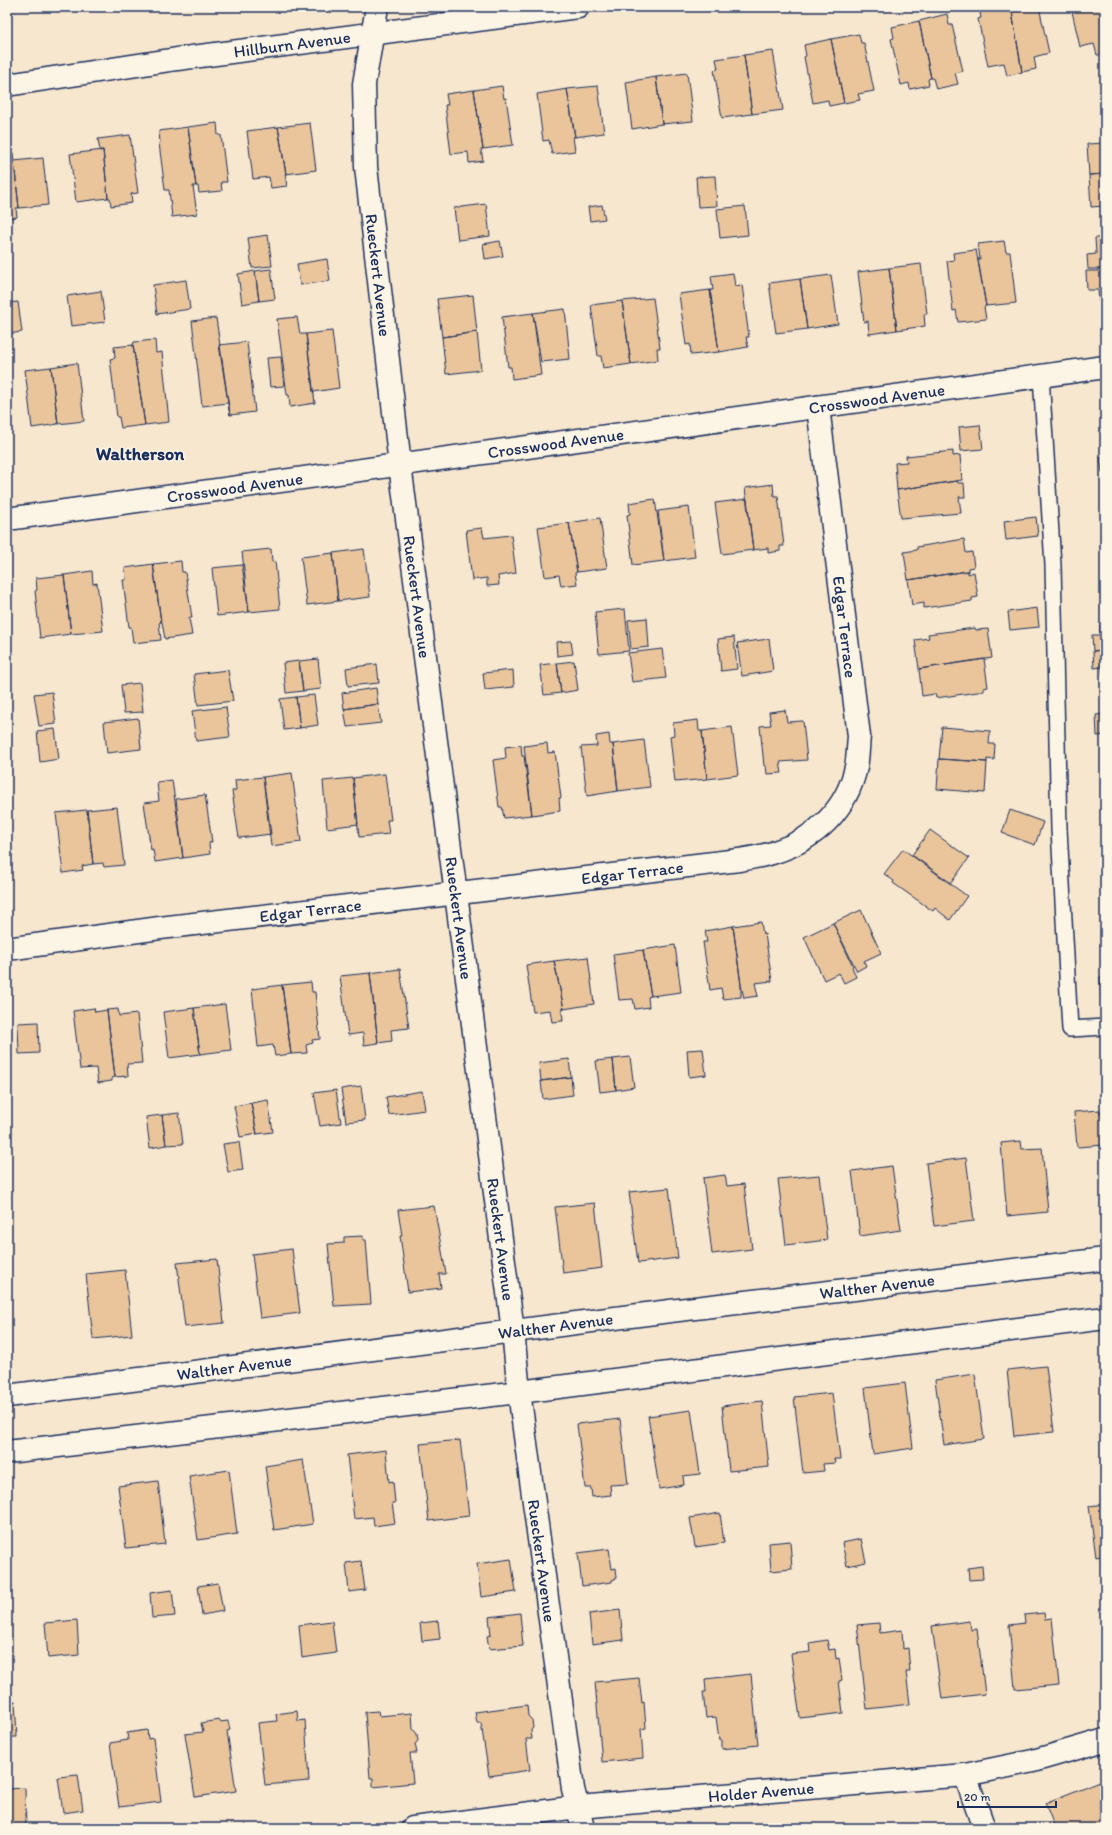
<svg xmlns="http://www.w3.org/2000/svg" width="1112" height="1835" font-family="Itim,sans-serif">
	<rect width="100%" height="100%" fill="#f7e7cf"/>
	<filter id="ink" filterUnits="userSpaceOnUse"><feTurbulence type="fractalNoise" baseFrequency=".025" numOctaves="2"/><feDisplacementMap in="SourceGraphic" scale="8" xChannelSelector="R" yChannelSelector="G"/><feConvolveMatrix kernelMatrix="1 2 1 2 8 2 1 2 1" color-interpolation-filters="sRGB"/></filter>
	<g filter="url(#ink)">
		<path fill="#eac59b" stroke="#1b2f5e" d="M979 7H1008L1010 12H1012L1022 72 1007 76 1004 63 988 66 978 19 981 18Z
			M1032 7H1039L1049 53 1034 57 1036 69 1022 72 1012 12Z
			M1071 7H1103L1105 17V54L1097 55 1094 44 1080 47Z
			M947 14 949 25H952L963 71 955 73 958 84 936 89 933 78H931L919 21Z
			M919 21 931 78 928 79 929 85 910 89 909 83 901 85 891 39 894 38 892 27Z
			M859 34 861 43H864L874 91 858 94 860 100 844 103 831 39Z
			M831 39 844 103 829 106 828 100 813 103 804 57 806 56 804 45Z
			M773 51 783 110 752 114 744 55Z
			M744 55 752 114 722 118 714 70 718 69 716 59Z
			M687 73 693 121 662 124 656 77Z
			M656 77 662 124 632 129 626 82Z
			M502 86 504 99 506 98 513 145 483 149 474 90Z
			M598 86 604 133 575 137 567 89Z
			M567 89 575 137H573L575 151 552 154 549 140 543 141 537 94Z
			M474 90 483 149H481L483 161 469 163 468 152 451 154 445 105H448L446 94Z
			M217 123 218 135H221L227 182H221L222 191 199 193 198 186H196L188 127Z
			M310 123 316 170 286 174 278 127Z
			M188 127 196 186H193L197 214 172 217 169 190H165L159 143H160L159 131Z
			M278 127 286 174H285L287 186 271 188 269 177 253 179 247 131Z
			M130 135 138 193 131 194 132 203 111 206 110 198H108L103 150 100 151 98 139Z
			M1105 143V174L1089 175 1087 144Z
			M103 150 108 198 76 202 70 154Z
			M7 153H13L19 208H16L17 217 7 218Z
			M43 158 48 205 19 208 14 161Z
			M1105 174V206L1091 207 1089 175Z
			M715 176 717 206 698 207 696 177Z
			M486 204 490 236 458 240 454 208Z
			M602 205 605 219 590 221 588 207Z
			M745 206 748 235 720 238 717 209Z
			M268 235 272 266 252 268 248 238Z
			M1095 238H1105V269H1088L1087 255 1096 254Z
			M500 241 503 256 485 259 483 244Z
			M1004 241 1006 252H1010L1016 303 986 306 978 259H980L978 244Z
			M976 250 986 306 984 307 986 319 958 322 956 310 953 311 947 261 954 260 953 253Z
			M327 259 330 281 300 285 297 264Z
			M921 264 927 314H924L925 326 897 330 889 268Z
			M889 268 897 330 869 334 868 321 864 322 858 272Z
			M271 269 275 299 259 301 255 271Z
			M1098 269H1105V302H1099L1098 290H1087L1086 271H1098Z
			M255 271 259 301 242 304 238 274Z
			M733 273 735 286 742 285 749 337H746L748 347 719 352 710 290H713L711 276Z
			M831 275 838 324 807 329 800 279Z
			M800 279 807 329 776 333 769 283Z
			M186 280 190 309 157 314 153 285Z
			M710 290 719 352 691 355 690 344 686 345 679 294Z
			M101 291 105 322 71 326 67 296Z
			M473 295 477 332 442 337 437 299Z
			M653 298 660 348H657L658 360 631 364 622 301Z
			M622 301 631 364 603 368 601 356H598L591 305Z
			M18 302 22 332 7 334V303Z
			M565 309 570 359 541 362 533 313Z
			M533 313 541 375 512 379 511 367H508L502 317Z
			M297 317 300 334H306L315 403 290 407 289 395H287L277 319Z
			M216 318 230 415 228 403 202 406 192 321Z
			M332 331 339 388 313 392 306 334Z
			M477 332 481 370 446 374 442 337Z
			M155 340 156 353 162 352 169 422 145 425 133 345 134 342Z
			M247 342 255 412 230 415 219 345Z
			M133 345 145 425 121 428 119 417H117L110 359 115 358 114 347Z
			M281 357 284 386 270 387 267 358Z
			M77 363 84 421 58 424 51 367Z
			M51 367 58 424 32 428 25 370Z
			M980 425 983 449 961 451 959 427Z
			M953 451V456L960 455 962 480 897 490 895 463 907 462 906 456Z
			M1105 456V472H1102L1100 457Z
			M957 481 958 483H964L965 497H959L961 513 901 518 897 490Z
			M773 484 774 496H778L784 546H780V551L768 553V548L753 550 745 488Z
			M655 499 664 561 633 565 627 515 630 514 629 503Z
			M747 499 753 550 722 554 715 503Z
			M689 507 695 557 664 561 658 511Z
			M1036 517 1038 536 1006 540 1004 521Z
			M600 518 607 568 577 572 569 523Z
			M569 523 577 572 575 573 577 584 561 586 559 575 545 577 538 527Z
			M482 528 484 538 511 535 516 573 498 576 499 585 487 586V578L472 580 466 530Z
			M964 539 966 553 972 552 974 567 968 568V571L908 580 904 552 917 550V547Z
			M271 549 272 562 275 561 280 609 249 612 242 552Z
			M364 549 370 597 338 601 333 553Z
			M333 553 338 601 307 605 301 557Z
			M181 561 182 572H185L192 618H189L192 635 165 639 162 622H161L153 564Z
			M153 564 161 622 159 623 161 640 133 643 131 627H129L123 580H126L125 568Z
			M242 565 249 612 217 616 212 568Z
			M92 571 93 584 97 583 103 631 71 634 64 575Z
			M968 571V574L974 572 978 597 972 598V601L924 608V603L912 605 908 580Z
			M64 575 71 634 40 638 35 591 37 590 36 578Z
			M1037 608 1039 627 1010 630 1008 612Z
			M625 609 629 651 599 654 595 612Z
			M647 618 649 647 631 649 628 620Z
			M1100 625H1105V650L1093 651 1092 635H1100Z
			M975 628 976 630 988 629 992 658 919 669 915 640 929 638 928 634Z
			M734 637 737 669 721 671 718 639Z
			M769 639 773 671 742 676 737 643Z
			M571 641 573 654 557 656 556 642Z
			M662 649 666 678 632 682 628 653Z
			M1105 650V676H1103L1102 667 1094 668 1093 651Z
			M318 659 321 689 303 691 299 661Z
			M984 659 988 687 984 688V691L936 698 935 694 922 696 919 669Z
			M299 661 303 691 286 693 283 663Z
			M574 661 578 690 561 693 557 663Z
			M557 663 561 693 544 695 540 665Z
			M377 664 379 683 348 686 346 668Z
			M228 670 233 701 198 705 194 674Z
			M513 670 514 687 485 690 483 673Z
			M140 683 143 712 124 713 121 685Z
			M376 688 378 704 344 709 342 693Z
			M52 692 56 724 39 726 34 694Z
			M314 695 318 725 300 728 296 697Z
			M296 697 300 728 284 730 280 699Z
			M378 704 381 723 347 727 344 709Z
			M226 707 230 737 196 741 192 711Z
			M785 710 787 722 803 721 807 760 780 762 782 773 767 774 766 766H764L760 726 771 725 769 712Z
			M1105 714V735L1097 736 1096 715Z
			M138 718 141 749 107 753 104 722Z
			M698 720 699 731H702L707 779 675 782 670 736 674 735 673 723Z
			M732 727 738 775 707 779 702 731Z
			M942 727 990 731 989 744H995L994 760 987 759V762L939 759Z
			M55 729 59 759 40 762 37 731Z
			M609 734 610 744H613L618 791 587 796 581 747 597 746 596 736Z
			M644 740 650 787 618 791 613 744Z
			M547 743 548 753 555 752 561 798H559L560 811 532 815 524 746Z
			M521 745 522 756H524L532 815 504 818 502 807H499L493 760 506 758 505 747Z
			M939 759 987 762 985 793 937 789Z
			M292 773 301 842 271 846 263 777Z
			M383 774H385L391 820H387L389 834 359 837 353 778Z
			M263 777 271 834 239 838 232 791 236 790 235 780Z
			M353 778 358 824 327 828 323 781Z
			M172 780 183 858 155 862 153 849 151 850 144 803 159 801 157 782Z
			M205 795 212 842 209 843 210 854 183 858 176 799Z
			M117 807 124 865 104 867 103 863 93 864 87 810Z
			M87 810 93 864 82 866 83 870 63 873 56 813Z
			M1010 810 1043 822 1035 845 1002 833Z
			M930 830 969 858 951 883 912 855Z
			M903 849 967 896 950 920 935 908 933 911 893 883 894 881 884 874Z
			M861 910 881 953 864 961 866 966 857 971 833 923Z
			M761 922 763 935 765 934 772 981 755 983 758 996 744 998 741 985 733 926Z
			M833 923 853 966 852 967 856 977 844 983 839 973 824 980 804 937Z
			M733 926 741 985V997L723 999 721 988 710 990 703 942H707L705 931Z
			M675 945 681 992 651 996 643 950Z
			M643 950 651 996 648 997 649 1007 635 1009 633 999 619 1000 613 954Z
			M588 957 594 1004 564 1009 554 961Z
			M554 961 564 1009H562L563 1021 552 1022 550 1010 533 1012 526 965Z
			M400 969 409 1028 391 1030 392 1041 378 1043 370 973Z
			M370 973 378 1043 364 1045 363 1033 348 1035 340 976Z
			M1100 977H1105V997L1101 998Z
			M311 982 312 992H315L320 1039 312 1040 313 1043 306 1045 307 1053 291 1054 282 985Z
			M282 985 291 1054 275 1056 273 1045 258 1047 252 989Z
			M225 1004 231 1050 200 1054 194 1008Z
			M94 1008 95 1012 107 1010 115 1077 112 1078V1081L98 1083 96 1068 80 1069 73 1011Z
			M194 1008 200 1054 169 1058 163 1012Z
			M118 1009 119 1016 137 1014 142 1063 127 1064 128 1076 115 1077 107 1010Z
			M38 1022 39 1053 19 1054 18 1023Z
			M703 1049 706 1075 689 1077 687 1050Z
			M630 1057 634 1087 616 1090 613 1059Z
			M569 1059 571 1077 541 1081 539 1063Z
			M613 1059 616 1090 600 1092 596 1061Z
			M571 1077 573 1095 543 1099 541 1081Z
			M361 1086 365 1120 346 1122 341 1089Z
			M336 1090 341 1123 320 1126 314 1093Z
			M422 1091 425 1110 389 1115 386 1097Z
			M268 1100 273 1132 257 1134 251 1103Z
			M251 1103 257 1134 240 1137 234 1106Z
			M1100 1110V1113L1105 1112V1145L1077 1147 1074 1112Z
			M179 1113 183 1144 166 1145 162 1115Z
			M162 1115 166 1145 150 1148 146 1117Z
			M1021 1141 1022 1149 1042 1148 1048 1212 1007 1216 1001 1143Z
			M239 1142 243 1170 228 1172 223 1144Z
			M966 1158 974 1221 934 1226 926 1163Z
			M892 1166 901 1230 860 1236 852 1171Z
			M725 1175 727 1186 744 1184 752 1249 712 1254 703 1178Z
			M819 1175 827 1240 786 1245 778 1179Z
			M669 1188 678 1258 638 1263 629 1192Z
			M595 1203 602 1268 563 1273 555 1207Z
			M434 1206 446 1274H439L441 1288 408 1292 400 1236H402L398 1210Z
			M363 1236V1240H366L371 1304 334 1306 328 1244 344 1243V1237Z
			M292 1249 300 1313 260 1318 252 1254Z
			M217 1259 224 1323 185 1327 177 1263Z
			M125 1270 132 1335 93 1339 86 1274Z
			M1046 1366 1054 1432 1014 1436 1007 1370Z
			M975 1374 984 1439 944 1445 935 1380Z
			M905 1383 913 1448 873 1454 865 1388Z
			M832 1393 840 1459H834L835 1463 823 1464 824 1471 803 1473 794 1397Z
			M762 1401 769 1467 729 1471 722 1406Z
			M691 1410 700 1474 683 1476 684 1485 659 1489 648 1416Z
			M620 1419 628 1484 610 1485 611 1495 592 1497 591 1488H585L577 1424Z
			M460 1440 469 1516 429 1521 420 1444Z
			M386 1450 389 1482 393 1481 395 1503H392L395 1523 374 1526 373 1517 354 1519 347 1455Z
			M303 1460 313 1524 274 1530 265 1466Z
			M229 1470 237 1534 198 1540 189 1476Z
			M158 1481 165 1544 126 1548 118 1486Z
			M1105 1504V1555L1096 1557 1089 1506Z
			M720 1513 724 1543 695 1547 690 1518Z
			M861 1539 866 1562 847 1566 842 1543Z
			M790 1541 792 1569 771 1571 769 1543Z
			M609 1549 612 1569 616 1568 617 1578 612 1580V1582L582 1586 578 1553Z
			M511 1559 516 1592 481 1597 477 1564Z
			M361 1561 365 1590 349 1592 346 1563Z
			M982 1566 983 1579 969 1580 968 1568Z
			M218 1583 223 1611 202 1615 198 1586Z
			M172 1590 175 1616 152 1618 150 1593Z
			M620 1610 623 1640 592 1644 589 1614Z
			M520 1613 523 1646 489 1649 487 1636 491 1635 489 1617Z
			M1044 1613 1045 1619 1052 1618 1059 1685 1015 1689 1009 1625 1025 1623 1024 1615Z
			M77 1620 79 1655 48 1658 45 1623Z
			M332 1621 336 1653 302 1658 299 1625Z
			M438 1621 440 1639 422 1641 420 1623Z
			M970 1621 971 1630 977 1629 985 1694 942 1699 932 1626Z
			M879 1623 880 1633 902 1630 903 1649 908 1648 910 1672H906L910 1704 867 1709 857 1625Z
			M827 1640 829 1650 835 1649 836 1659 839 1658 842 1680 839 1681 843 1713 800 1718 791 1654 810 1652 809 1643Z
			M751 1674 758 1745 722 1749V1740H719L716 1717 706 1718 703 1692H706L705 1679Z
			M639 1678 642 1703 644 1702 646 1728 641 1729 643 1758 602 1762 595 1682Z
			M7 1701H15L17 1737H10V1739L7 1740Z
			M527 1705 528 1716 532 1720 533 1728 531 1730 532 1739H526L530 1770 489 1776 481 1723H477L475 1712Z
			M297 1711 298 1721 305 1720 309 1781 265 1785 258 1723 277 1721 276 1714Z
			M378 1711 379 1716 412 1713 413 1729 417 1734 418 1741 415 1744 417 1753H410L413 1783 373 1787V1778H370L365 1712Z
			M220 1720V1722L228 1721 230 1730 227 1731 236 1791 195 1797 185 1734 203 1732 201 1723Z
			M147 1730 148 1739 153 1738 161 1802 119 1807 110 1743 128 1740 127 1733Z
			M78 1775 83 1810 63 1813 58 1777Z
			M1105 1779V1825L1097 1828H1055L1045 1803Z
			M25 1788 26 1828H7V1789Z"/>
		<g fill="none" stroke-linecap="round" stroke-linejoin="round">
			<defs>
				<path id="service" d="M1041 376 1053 565 1059 829 1070 1029 1105 1027"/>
				<g id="minor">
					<path id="s1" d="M377 7 364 84 366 167 400 465 513 1331 519 1392 573 1789 583 1828"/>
					<path id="s2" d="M7 85 177 59 578 7"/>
					<path id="s3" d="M7 519 1105 367"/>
					<path id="s4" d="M7 949 160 928 739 860C751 858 764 856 775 852 816 839 847 809 856 767 858 757 858 746 859 736L818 407"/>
					<path d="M965 1775 984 1828"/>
					<path id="s5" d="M413 1828 578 1807 965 1775 1033 1761 1105 1740"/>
				</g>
				<g id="secondary">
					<path id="s6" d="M7 1396 670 1311 1105 1259"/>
					<path d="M7 1452 519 1392 1105 1318"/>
				</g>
			</defs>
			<use href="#service" stroke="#1b2f5e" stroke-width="18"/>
			<use href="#minor" stroke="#1b2f5e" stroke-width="25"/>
			<use href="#secondary" stroke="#1b2f5e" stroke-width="25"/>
			<use href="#service" stroke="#fcf5e5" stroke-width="15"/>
			<use href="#minor" stroke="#fcf5e5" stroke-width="22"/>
			<use href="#secondary" stroke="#fcf5e5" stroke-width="22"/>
		</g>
	</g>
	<g text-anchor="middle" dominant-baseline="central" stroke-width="3" stroke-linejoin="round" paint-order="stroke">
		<g font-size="17" fill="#1b2f5e" stroke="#fcf5e5">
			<text stroke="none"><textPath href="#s2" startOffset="288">Hillburn Avenue</textPath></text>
			<text stroke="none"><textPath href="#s1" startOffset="270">Rueckert Avenue</textPath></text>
			<text stroke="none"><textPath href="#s3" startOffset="878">Crosswood Avenue</textPath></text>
			<text stroke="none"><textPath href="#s3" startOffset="554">Crosswood Avenue</textPath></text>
			<text stroke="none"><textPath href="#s3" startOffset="230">Crosswood Avenue</textPath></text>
			<text stroke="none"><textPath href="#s1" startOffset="594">Rueckert Avenue</textPath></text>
			<text transform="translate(845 627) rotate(83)">Edgar Terrace</text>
			<text stroke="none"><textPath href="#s4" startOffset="630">Edgar Terrace</textPath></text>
			<text stroke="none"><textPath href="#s4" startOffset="306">Edgar Terrace</textPath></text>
			<text stroke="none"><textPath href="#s1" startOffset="918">Rueckert Avenue</textPath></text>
			<text stroke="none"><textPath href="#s1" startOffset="1242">Rueckert Avenue</textPath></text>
			<text stroke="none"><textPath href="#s6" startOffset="877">Walther Avenue</textPath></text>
			<text stroke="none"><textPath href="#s6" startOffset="553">Walther Avenue</textPath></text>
			<text stroke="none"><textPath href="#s6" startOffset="229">Walther Avenue</textPath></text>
			<text stroke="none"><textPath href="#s1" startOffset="1566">Rueckert Avenue</textPath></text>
			<text stroke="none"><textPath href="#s5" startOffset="350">Holder Avenue</textPath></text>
		</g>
		<g font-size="18" font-weight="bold" fill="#1b2f5e" stroke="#fcf5e5">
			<text x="140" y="454">Waltherson</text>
		</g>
	</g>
	<rect width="1112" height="1835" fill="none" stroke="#fcf5e5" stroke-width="24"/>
	<rect x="12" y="12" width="1088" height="1811" fill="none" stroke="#1b2f5e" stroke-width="1.5" filter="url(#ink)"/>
	<path d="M958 1801v6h98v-6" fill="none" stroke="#1b2f5e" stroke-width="2"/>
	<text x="964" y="1801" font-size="12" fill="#1b2f5e" stroke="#fcf5e5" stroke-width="3" paint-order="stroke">20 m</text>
</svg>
